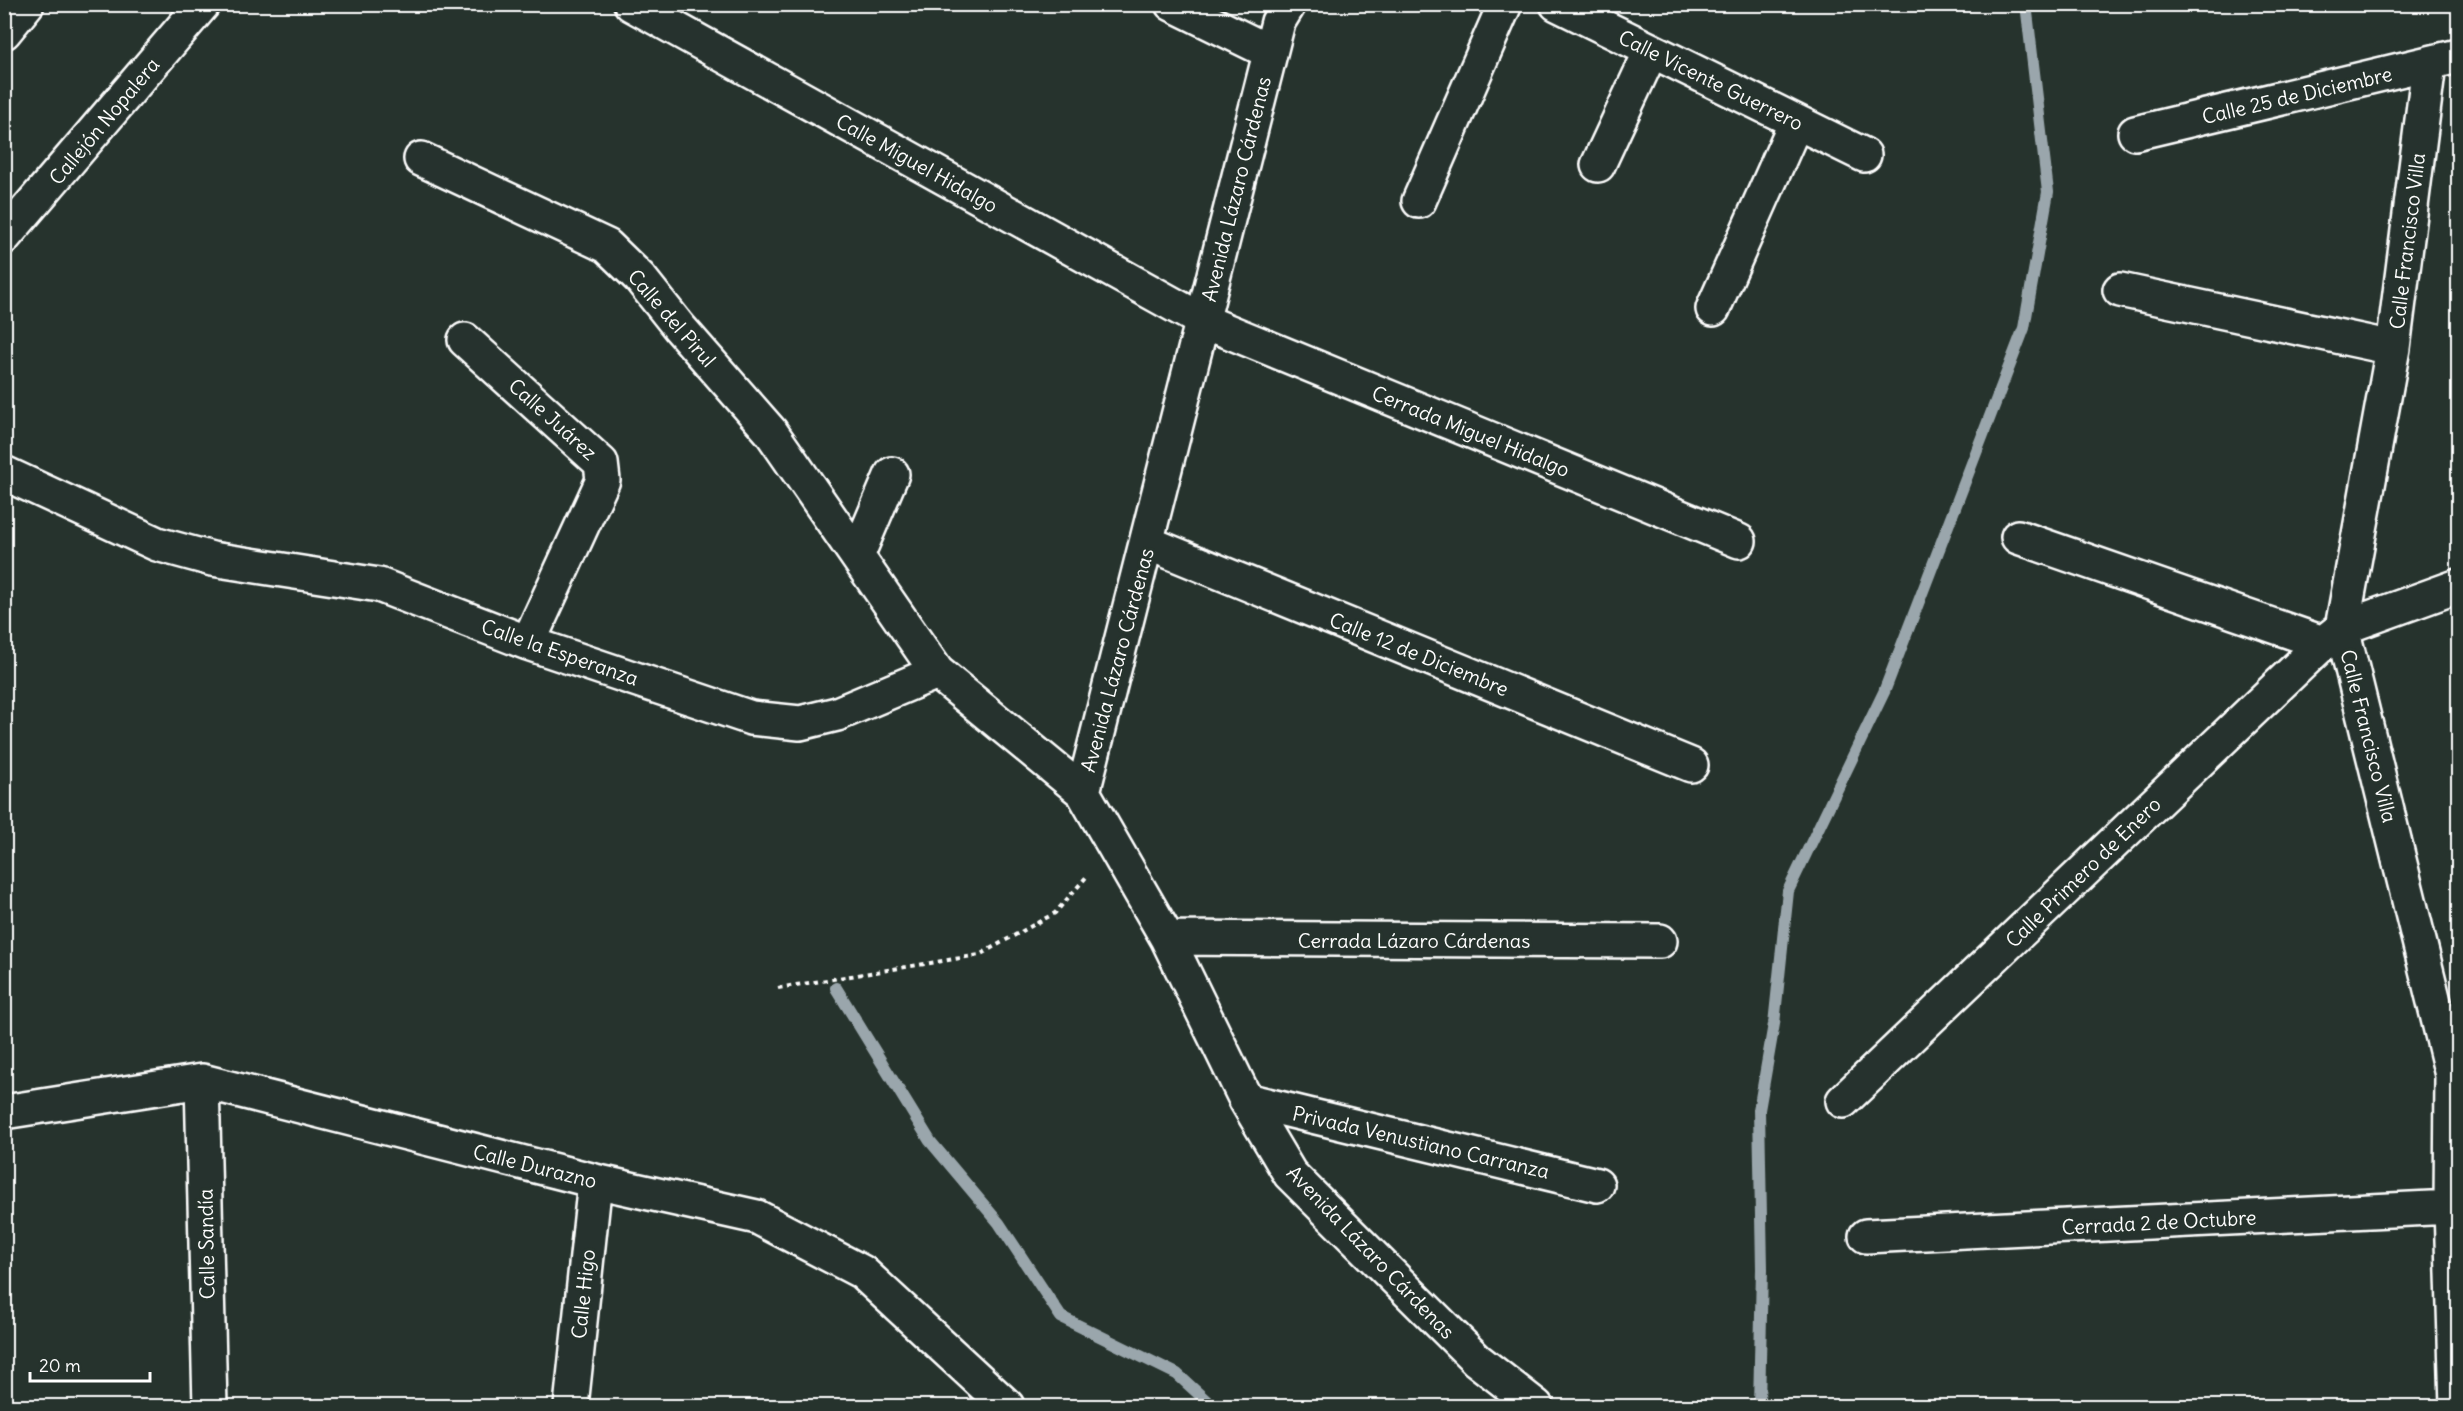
<svg xmlns="http://www.w3.org/2000/svg" width="2463" height="1411" font-family="Delius,sans-serif">
	<rect width="100%" height="100%" fill="#26332d"/>
	<filter id="ink" filterUnits="userSpaceOnUse"><feTurbulence type="fractalNoise" baseFrequency=".0167" numOctaves="2"/><feDisplacementMap in="SourceGraphic" scale="12" xChannelSelector="R" yChannelSelector="G"/><feConvolveMatrix kernelMatrix="1 2 1 2 8 2 1 2 1" color-interpolation-filters="sRGB"/></filter>
	<g filter="url(#ink)">
		<g fill="none" stroke-linecap="round" stroke-linejoin="round">
			<path stroke="#9aa6ac" stroke-width="12" d="M836 988 930 1141 999 1223 1061 1317 1177 1374 1212 1406
				M1759 1406 1762 1269 1759 1110 1774 1024 1788 891 1884 692 2024 328 2048 192 2026 4"/>
			<defs>
				<path id="minor" d="M631 4 1203 321 1739 541
					M1172 4 1270 52
					M1289 4 1278 22 1083 792 1167 938 1246 1100 1290 1174 1477 1360 1536 1406
					M1557 4 1864 155
					M4 32 27 4
					M2429 65 2393 348 2342 628 2452 1075 2451 1207 2457 1406
					M2135 133 2458 56
					M421 159 607 246 640 278 679 327 771 432 937 672
					M1598 165 1651 51
					M1419 201 1505 4
					M4 237 203 4
					M2120 290 2393 348
					M1713 309 1796 122
					M465 340 601 463 603 480 528 643
					M4 473 157 544 212 559 379 585 528 643 751 718 800 723 837 714 937 672 1083 792
					M2018 537 2323 643
					M1148 543 1691 765
					M857 556 892 474
					M1167 938 1660 941
					M202 1081 210 1406
					M1246 1100 1597 1185
					M1843 1101 2323 643 2342 628 2458 586
					M4 1112 202 1081 595 1181 757 1217 862 1272 1007 1406
					M1866 1236 2451 1207
					M571 1406 595 1181"/>
			</defs>
			<use href="#minor" stroke="#fff" stroke-width="38"/>
			<path stroke="#fff" stroke-width="4" stroke-dasharray="4.5 4.5" stroke-linecap="butt" d="M778 988 979 955 1055 913 1088 875"/>
			<use href="#minor" stroke="#26332d" stroke-width="33"/>
		</g>
	</g>
	<g text-anchor="middle" dominant-baseline="central" stroke-width="6" stroke-linejoin="round" paint-order="stroke">
		<g font-size="20" fill="#fff" stroke="#26332d">
			<text transform="translate(1711 80) rotate(26)">Calle Vicente Guerrero</text>
			<text transform="translate(2297 95) rotate(-13)">Calle 25 de Diciembre</text>
			<text transform="translate(104 121) rotate(-50)">Callejón Nopalera</text>
			<text transform="translate(917 163) rotate(29)">Calle Miguel Hidalgo</text>
			<text transform="translate(1236 189) rotate(-76)">Avenida Lázaro Cárdenas</text>
			<text transform="translate(2407 241) rotate(-83)">Calle Francisco Villa</text>
			<text transform="translate(672 318) rotate(49)">Calle del Pirul</text>
			<text transform="translate(553 419) rotate(42)">Calle Juárez</text>
			<text transform="translate(1471 431) rotate(22)">Cerrada Miguel Hidalgo</text>
			<text transform="translate(560 652) rotate(19)">Calle la Esperanza</text>
			<text transform="translate(1419 654) rotate(22)">Calle 12 de Diciembre</text>
			<text transform="translate(1117 660) rotate(-75)">Avenida Lázaro Cárdenas</text>
			<text transform="translate(2369 736) rotate(76)">Calle Francisco Villa</text>
			<text transform="translate(2083 872) rotate(-44)">Calle Primero de Enero</text>
			<text x="1414" y="940">Cerrada Lázaro Cárdenas</text>
			<text transform="translate(1421 1142) rotate(13)">Privada Venustiano Carranza</text>
			<text transform="translate(535 1166) rotate(14)">Calle Durazno</text>
			<text transform="translate(2159 1222) rotate(-3)">Cerrada 2 de Octubre</text>
			<text transform="translate(206 1244) rotate(-91)">Calle Sandía</text>
			<text transform="translate(1371 1252) rotate(46)">Avenida Lázaro Cárdenas</text>
			<text transform="translate(583 1294) rotate(-84)">Calle Higo</text>
		</g>
	</g>
	<rect width="2463" height="1411" fill="none" stroke="#26332d" stroke-width="24"/>
	<rect x="12" y="12" width="2439" height="1387" fill="none" stroke="#fff" stroke-width="2" filter="url(#ink)"/>
	<path d="M30 1372v9h120v-9" fill="none" stroke="#ffffff" stroke-width="3"/>
	<text x="39" y="1372" font-size="18" fill="#ffffff" stroke="#26332d" stroke-width="4.5" paint-order="stroke">20 m</text>
</svg>
